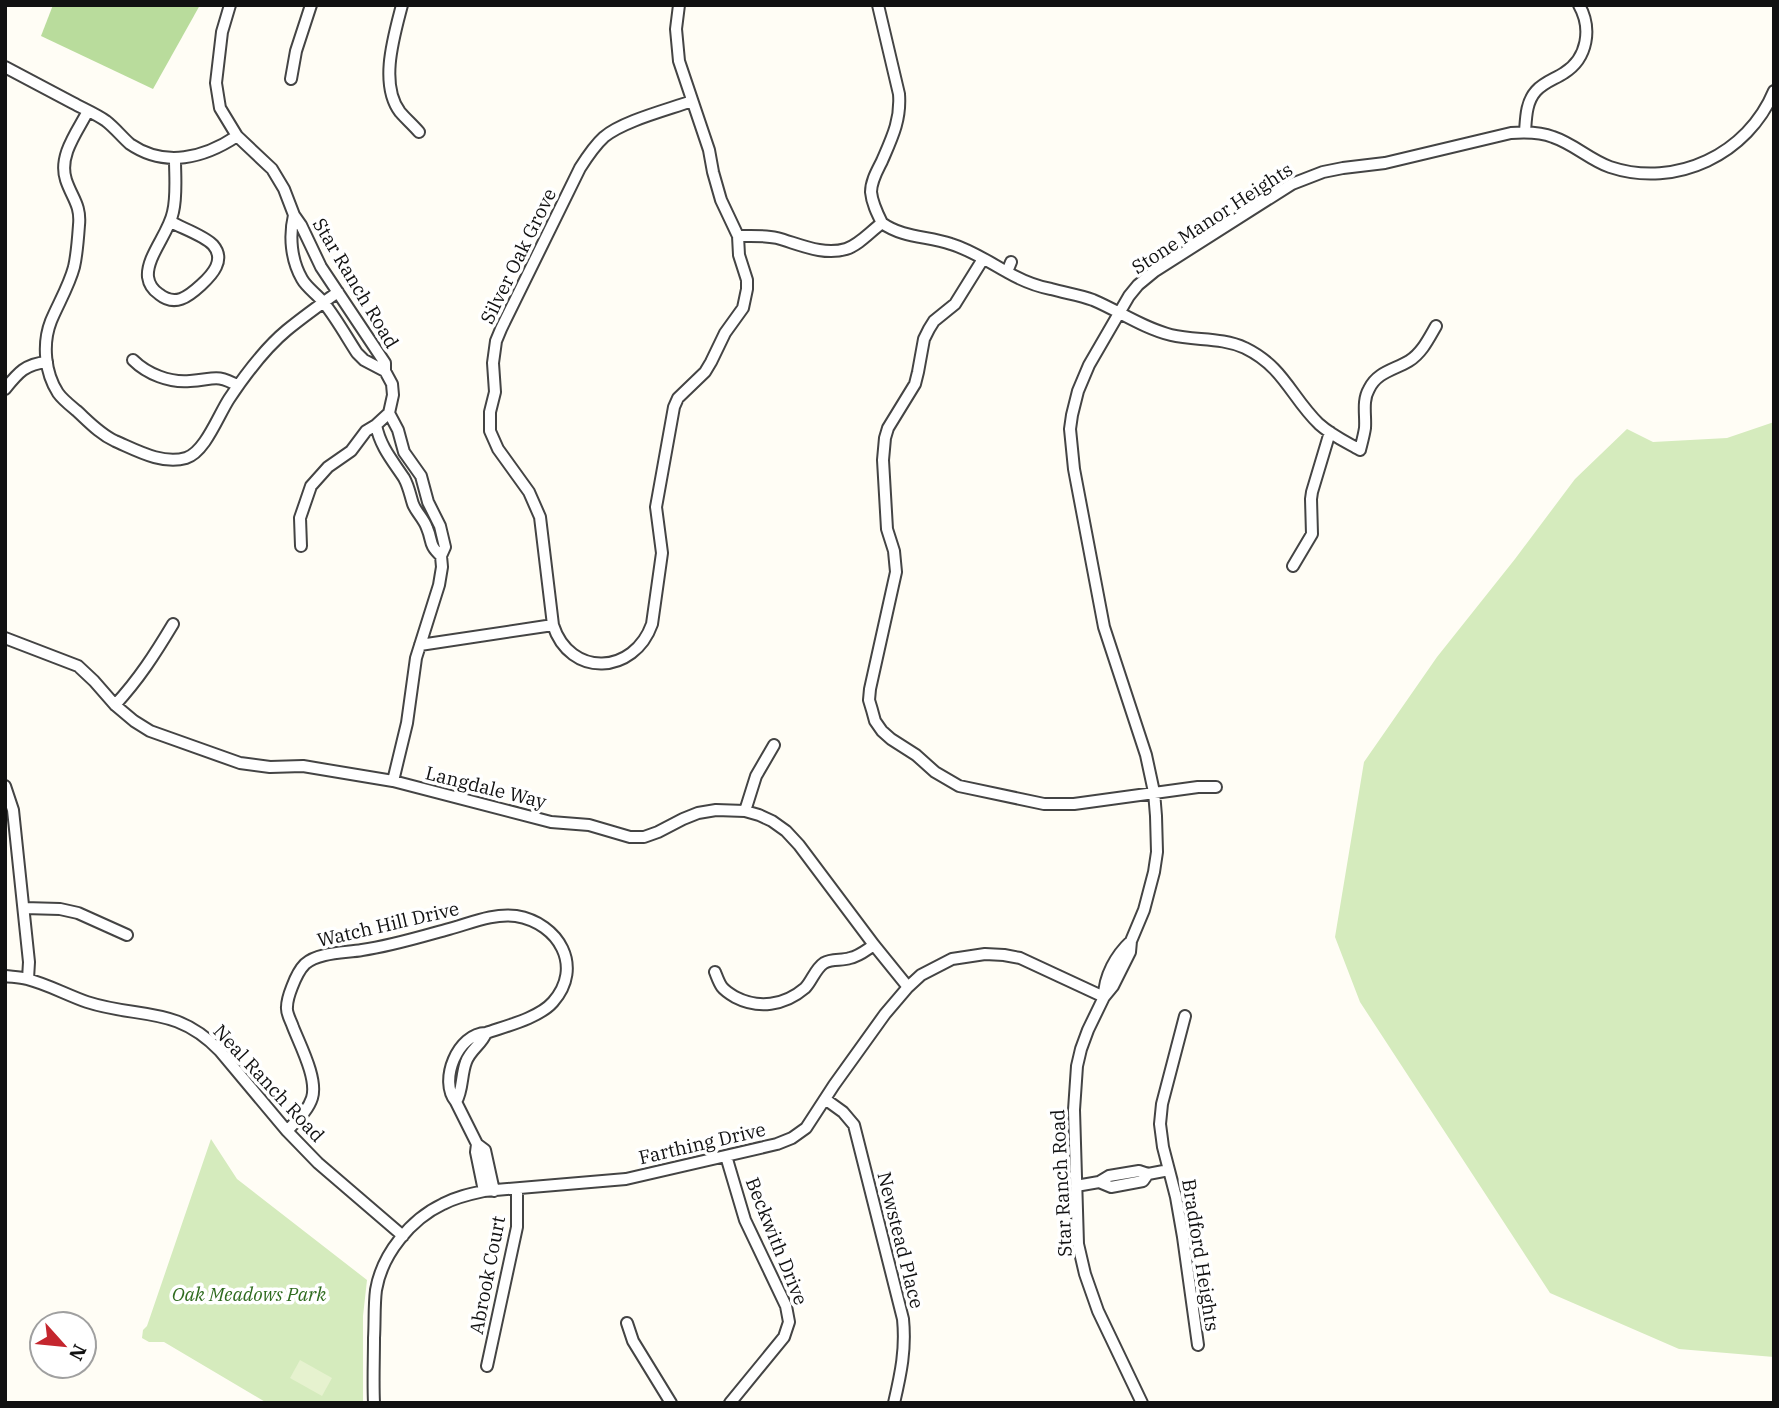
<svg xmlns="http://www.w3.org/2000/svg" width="1779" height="1408" font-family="'IBM Plex Serif',serif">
	<rect width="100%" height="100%" fill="#fffdf5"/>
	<path fill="#d5ebbd" d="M1774 422V1357L1679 1349 1550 1293 1360 1002 1335 937 1364 762 1437 657 1515 559 1575 479 1627 429 1653 442 1727 438Z
		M211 1139 237 1179 367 1280 363 1316V1403H267L164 1342H149L142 1338 143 1330 147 1326Z"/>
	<path fill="#b9dc9c" d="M53 5H200L153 89 41 36Z"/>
	<path fill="#e6f2cf" d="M300 1360 332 1378 322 1396 290 1378Z"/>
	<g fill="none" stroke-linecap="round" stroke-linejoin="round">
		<defs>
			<path id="minor" d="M230 5 222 32 216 83 220 108 237 136 272 169 284 189 294 215 301 225 321 267 385 363V371L392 384 393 395 389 413 376 425 366 431 351 451 328 467 311 486 300 518 301 546
				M402 5C394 36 379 84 400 112 406 119 413 125 419 132
				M679 5 676 29 679 61 709 150 713 172 721 200 738 236 739 255 747 280V289L743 308 725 333 711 362 705 372 678 398 674 407 658 496 656 507 662 553 652 624C634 675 570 678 553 625L540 517 529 492 498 449 490 431V412L495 392 493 363 496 341 501 329 580 168C587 157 594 146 604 137 623 121 667 110 692 101
				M878 5 899 94C901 120 892 138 882 161 877 171 871 181 871 192 872 203 877 213 882 223
				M5 67C28 79 50 91 73 103 84 109 96 114 106 121 115 128 122 137 130 144 165 168 204 158 237 136
				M291 79 296 51 311 5
				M88 111C77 132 58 156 66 180 72 198 81 205 79 225 78 239 77 254 74 267 69 286 58 304 51 321 42 344 45 373 58 393 63 400 71 406 77 411 89 422 100 434 115 441 136 450 162 465 186 458 205 452 218 416 229 399 245 375 264 349 287 330 303 317 321 304 338 292
				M1525 132C1526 118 1526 102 1536 91 1544 82 1555 79 1564 73 1588 58 1592 28 1579 5
				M294 215C289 236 291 260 302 279 307 288 317 294 324 303 336 318 346 336 357 353L364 360 385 371
				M171 222C182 228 205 236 213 245 226 260 212 275 201 285 188 297 175 307 159 294 153 290 149 284 148 277 146 257 169 233 173 212 177 196 175 176 175 159
				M738 236C751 236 764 235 777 238 799 244 823 256 846 249 859 245 871 231 882 223 903 238 927 236 951 244 971 250 989 262 1007 272
				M983 259 955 304 934 321 929 329 924 339 918 372 915 384 888 428 885 438 883 460 887 529 894 551 896 572 870 689 869 700 872 710 875 721 882 731 891 739 916 755 935 772 959 786 1044 804H1074L1198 787H1216
				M1011 262 1007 272C1021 280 1035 286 1051 289 1065 293 1080 295 1093 300 1119 311 1143 328 1171 335 1196 341 1221 337 1245 348 1284 367 1291 397 1319 424 1331 435 1346 442 1360 450 1362 442 1364 435 1365 428 1366 415 1362 401 1369 389 1377 372 1394 370 1409 361 1422 353 1429 338 1436 326
				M133 360C147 374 170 383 190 381 213 380 216 373 238 386
				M5 389C18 373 25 364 47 362
				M389 413 398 430 404 452 421 476 428 502 440 526 445 547 441 556 442 567 439 585 416 658 407 723 393 781
				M376 425C380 446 392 460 404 478 409 487 410 495 413 504 416 512 424 519 427 528 433 542 428 544 441 556
				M1293 566 1312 534 1311 499 1312 492 1330 432
				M5 638 78 666 94 681 115 705 134 721 150 731 240 763 270 767 303 766 393 781 551 822 589 825 630 837H644L658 832 683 819 698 813 716 810 745 811 759 815 772 821 786 831 799 845 874 945 908 987
				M420 645 553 625
				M115 705C139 679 155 654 173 624
				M5 786 13 810 29 962 28 979
				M745 811 756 776 774 745
				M24 908 60 909 78 913 127 935
				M715 972C717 977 719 983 722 987 725 991 730 994 735 997 758 1009 784 1006 805 988 812 981 815 969 824 963 832 958 842 961 850 958 860 956 866 950 874 945
				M5 976C12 977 20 977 27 979 47 984 67 995 87 1002 139 1019 176 1005 220 1051L287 1131 318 1163 403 1236
				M1104 997C1104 976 1116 955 1131 941
				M1185 1016 1162 1104 1160 1124 1163 1147 1176 1197 1183 1237 1198 1345
				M825 1099 843 1112 854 1125 903 1319C906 1349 901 1373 894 1403
				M456 1102C463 1090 461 1075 466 1062 470 1050 482 1044 486 1033
				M287 1131C296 1121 308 1111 312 1098 318 1079 300 1045 293 1027 291 1021 286 1013 287 1007 287 1000 290 992 292 987 295 979 299 970 305 964 319 952 345 953 362 950 391 946 420 937 449 929 471 923 493 913 516 916 559 923 584 967 553 1002 539 1018 506 1026 486 1033 458 1033 438 1081 456 1102L477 1144 485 1150 494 1191
				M477 1144 476 1152 484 1191
				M726 1156 745 1220 786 1306 789 1322 784 1337 730 1403
				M1099 1182 1111 1187 1143 1181 1148 1174
				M1076 1186 1099 1182 1109 1176 1139 1171 1148 1174 1169 1170
				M627 1323 633 1341 671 1403
				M487 1366 517 1227V1190
				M374 1403C373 1381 374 1360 374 1338 375 1322 374 1306 376 1290 382 1254 411 1219 443 1204 456 1197 470 1194 484 1191L626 1179 777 1144 792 1138 806 1128 834 1085 885 1014 908 987 921 975 952 959 985 954 1004 955 1020 958 1104 997
				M1142 1403 1098 1311 1085 1274 1078 1244 1074 1110 1077 1066 1081 1049 1088 1030 1104 997 1113 986 1130 952 1131 941 1144 910 1154 872 1157 852 1156 816 1154 792 1146 755 1104 627 1074 469 1070 429 1072 415 1078 391 1089 365 1129 296 1138 285 1155 271 1292 184 1323 172 1343 168 1385 163 1511 133C1525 132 1540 132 1553 137 1574 144 1590 160 1610 167 1676 189 1748 154 1774 91"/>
		</defs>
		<use href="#minor" stroke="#444" stroke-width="14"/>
		<use href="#minor" stroke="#fff" stroke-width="10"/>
	</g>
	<g text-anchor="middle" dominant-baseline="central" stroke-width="7" stroke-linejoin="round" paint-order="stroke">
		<g font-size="19" fill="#111" stroke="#fff">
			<text transform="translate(1212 218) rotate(-33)">Stone Manor Heights</text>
			<text transform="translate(518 256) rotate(-64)">Silver Oak Grove</text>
			<text transform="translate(356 283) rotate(59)">Star Ranch Road</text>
			<text transform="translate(486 787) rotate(14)">Langdale Way</text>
			<text transform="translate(388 924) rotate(-13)">Watch Hill Drive</text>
			<text transform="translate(269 1083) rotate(47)">Neal Ranch Road</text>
			<text transform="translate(702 1143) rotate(-13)">Farthing Drive</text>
			<text transform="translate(1061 1183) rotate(-93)">Star Ranch Road</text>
			<text transform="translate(901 1240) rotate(76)">Newstead Place</text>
			<text transform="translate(777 1241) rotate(68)">Beckwith Drive</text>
			<text transform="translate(1201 1255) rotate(81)">Bradford Heights</text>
			<text transform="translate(487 1275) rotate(-79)">Abrook Court</text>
		</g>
		<g font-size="19" font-style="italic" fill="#2f6b1f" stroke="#fff">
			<text x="249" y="1294">Oak Meadows Park</text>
		</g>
	</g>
	<rect width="1779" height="1408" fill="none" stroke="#111111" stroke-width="14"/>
	<g transform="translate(63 1345) rotate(117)"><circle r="33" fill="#ffffff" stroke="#a0a0a0" stroke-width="2"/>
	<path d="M0-5L12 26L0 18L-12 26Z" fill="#c4262e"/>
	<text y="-10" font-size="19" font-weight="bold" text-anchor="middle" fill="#111111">N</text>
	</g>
</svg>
